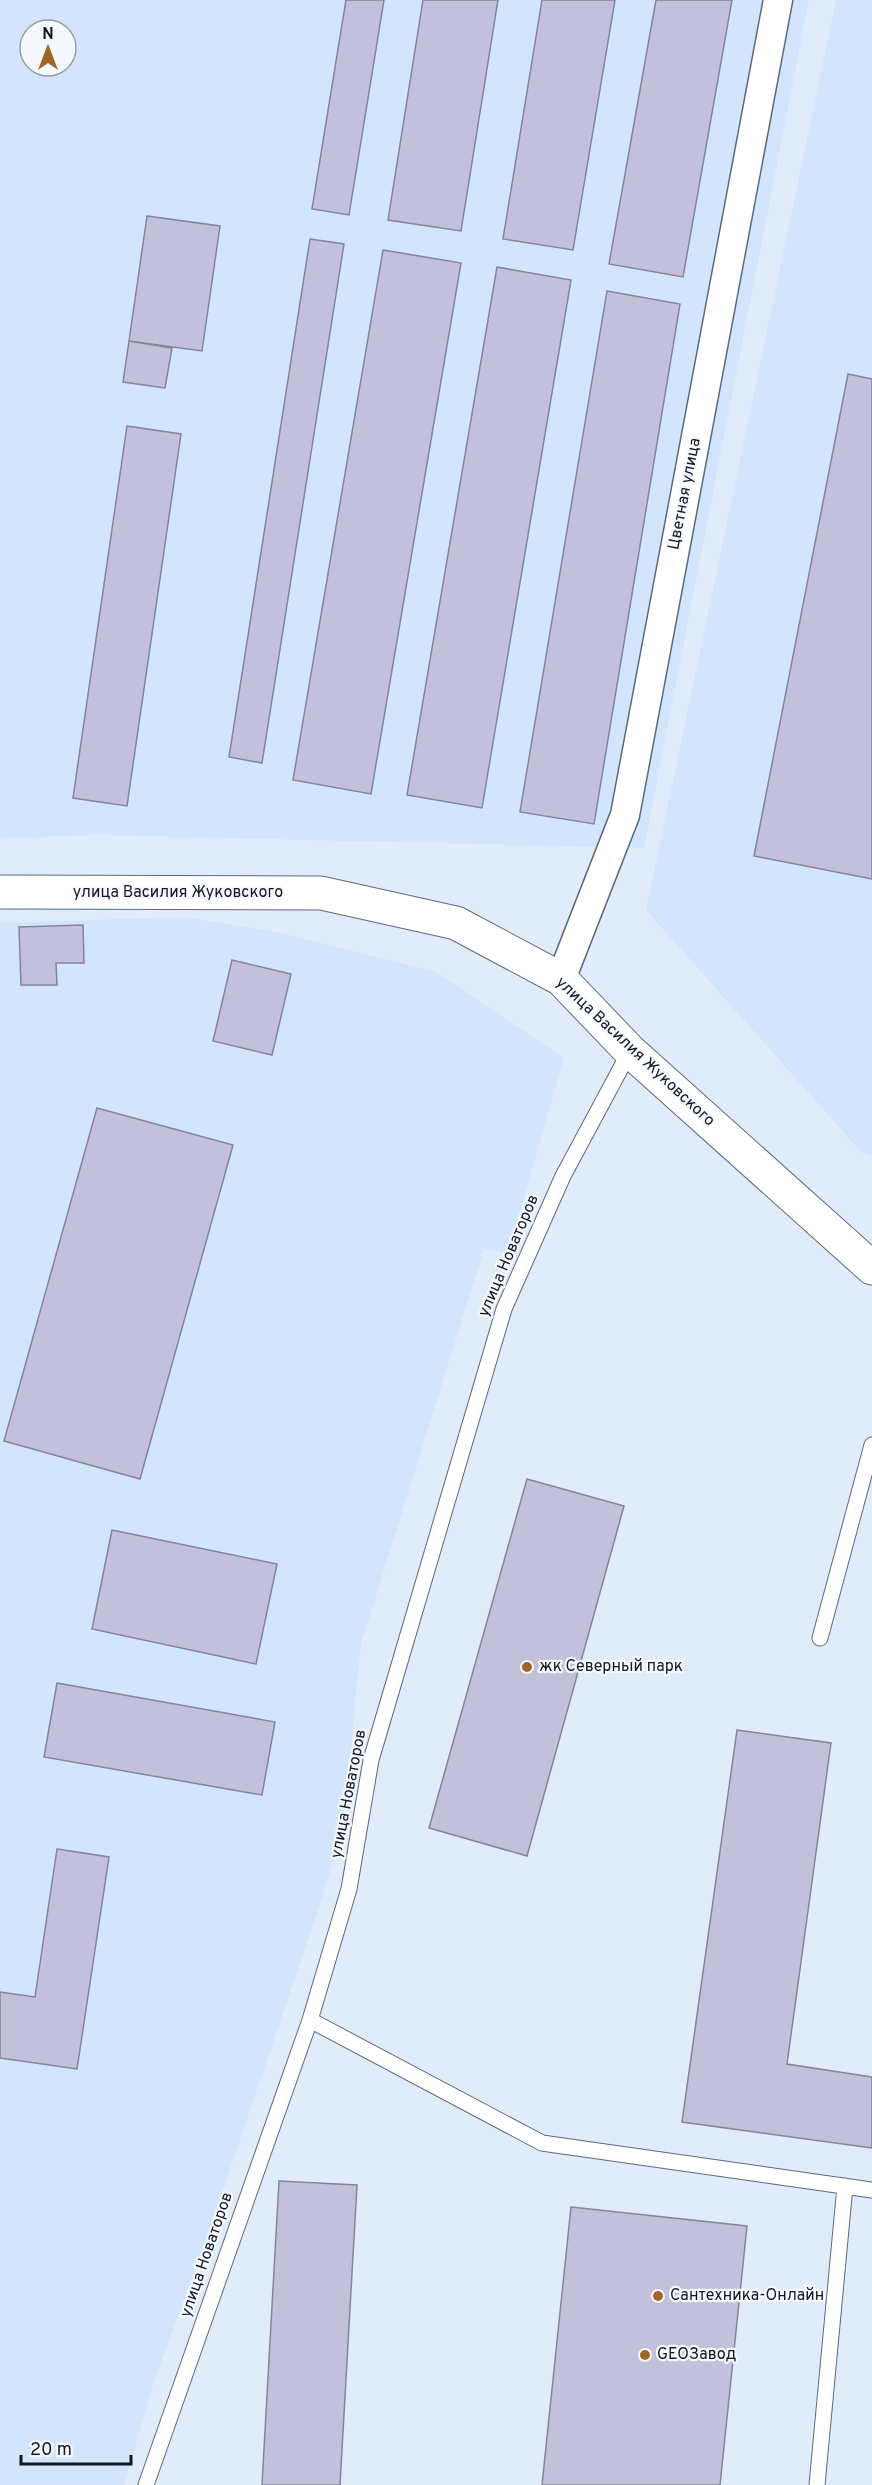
<svg xmlns="http://www.w3.org/2000/svg" width="872" height="2485" font-family="Overpass,sans-serif">
	<rect width="100%" height="100%" fill="#e1ecfb"/>
	<path fill="#d3e4fd" fill-rule="evenodd" d="M0 0H809L644 848 99 835 0 838ZM30 30H66V66H30Z
		M836 0H872V1156L862 1153 646 910Z
		M181 917 267 930 436 972 564 1058 511 1243 503 1253 484 1249 361 1644 343 1828 319 1907 212 2222 154 2382 124 2485H0V923Z"/>
	<path fill="#c2c0db" stroke="#86839d" stroke-width="1.5" d="M346 0H384L349 215 312 209Z
		M423 0H498L461 231 388 220Z
		M542 0H615L573 250 503 239Z
		M656 0H732L683 277 609 264Z
		M147 216 220 226 202 351 129 341Z
		M310 239 344 244 262 763 229 757Z
		M383 250 461 263 371 794 293 780Z
		M497 267 571 280 482 808 407 795Z
		M607 291 680 304 594 824 520 812Z
		M129 341 172 348 165 388 123 382Z
		M848 374 872 379V879L754 856Z
		M127 426 181 434 127 806 73 798Z
		M83 925 84 963H56L57 985H21L19 927Z
		M232 960 291 974 272 1055 213 1041Z
		M97 1108 233 1145 140 1479 4 1441Z
		M527 1479 624 1506 527 1856 429 1828Z
		M112 1530 277 1564 256 1664 92 1629Z
		M57 1683 275 1722 262 1795 44 1757Z
		M737 1730 831 1743 787 2064 872 2077V2148L682 2122Z
		M57 1849 109 1857 77 2069 0 2058V1992L35 1997Z
		M279 2181 357 2185 340 2485H262Z
		M571 2207 747 2226 720 2485H542Z"/>
	<g fill="none" stroke-linecap="round" stroke-linejoin="round">
		<defs>
			<path id="service" d="M820 1638 872 1445
				M310 2020 542 2143 872 2190
				M146 2485 310 2020 349 1889 371 1760 504 1309 563 1176 630 1051
				M817 2485 845 2186"/>
			<path id="minor" d="M561 979 625 815 778 0"/>
			<path id="tertiary" d="M0 892 321 893 456 923 561 979 630 1051 872 1268"/>
		</defs>
		<use href="#service" stroke="#5b6a7f" stroke-width="17"/>
		<use href="#minor" stroke="#5b6a7f" stroke-width="31"/>
		<use href="#tertiary" stroke="#5b6a7f" stroke-width="35"/>
		<use href="#service" stroke="#fff" stroke-width="15"/>
		<use href="#minor" stroke="#fff" stroke-width="28"/>
		<use href="#tertiary" stroke="#fff" stroke-width="33"/>
	</g>
	<g fill="#a06625" stroke="#f5f9fe" stroke-width="2">
		<circle cx="527" cy="1667" r="6"/>
		<circle cx="658" cy="2296" r="6"/>
		<circle cx="645" cy="2355" r="6"/>
	</g>
	<g text-anchor="middle" dominant-baseline="central" stroke-width="4.5" stroke-linejoin="round" paint-order="stroke">
		<g font-size="16" fill="#121821" stroke="#f5f9fe">
			<text transform="translate(685 494) rotate(-79)">Цветная улица</text>
			<text x="178" y="893">улица Василия Жуковского</text>
			<text transform="translate(635 1052) rotate(43)">улица Василия Жуковского</text>
			<text transform="translate(509 1256) rotate(-67)">улица Новаторов</text>
			<text transform="translate(349 1794) rotate(-79)">улица Новаторов</text>
			<text transform="translate(207 2255) rotate(-71)">улица Новаторов</text>
		</g>
		<g font-size="16" fill="#121821" stroke="#f5f9fe" text-anchor="start">
			<text x="539" y="1667">жк Северный парк</text>
			<text x="670" y="2296">Сантехника-Онлайн</text>
			<text x="657" y="2355">GEOЗавод</text>
		</g>
	</g>
	<g transform="translate(48 48)"><circle r="28" fill="#f5f9fe" stroke="#9a9fa6" stroke-width="1.5"/>
	<path d="M0-4.5L10 22L0 15L-10 22Z" fill="#a06625"/>
	<text y="-9" font-size="16" font-weight="bold" text-anchor="middle" fill="#121821">N</text>
	</g>
	<path d="M21 2455v9h110v-9" fill="none" stroke="#121821" stroke-width="3"/>
	<text x="30" y="2455" font-size="18" fill="#121821" stroke="#f5f9fe" stroke-width="4.5" paint-order="stroke">20 m</text>
</svg>
